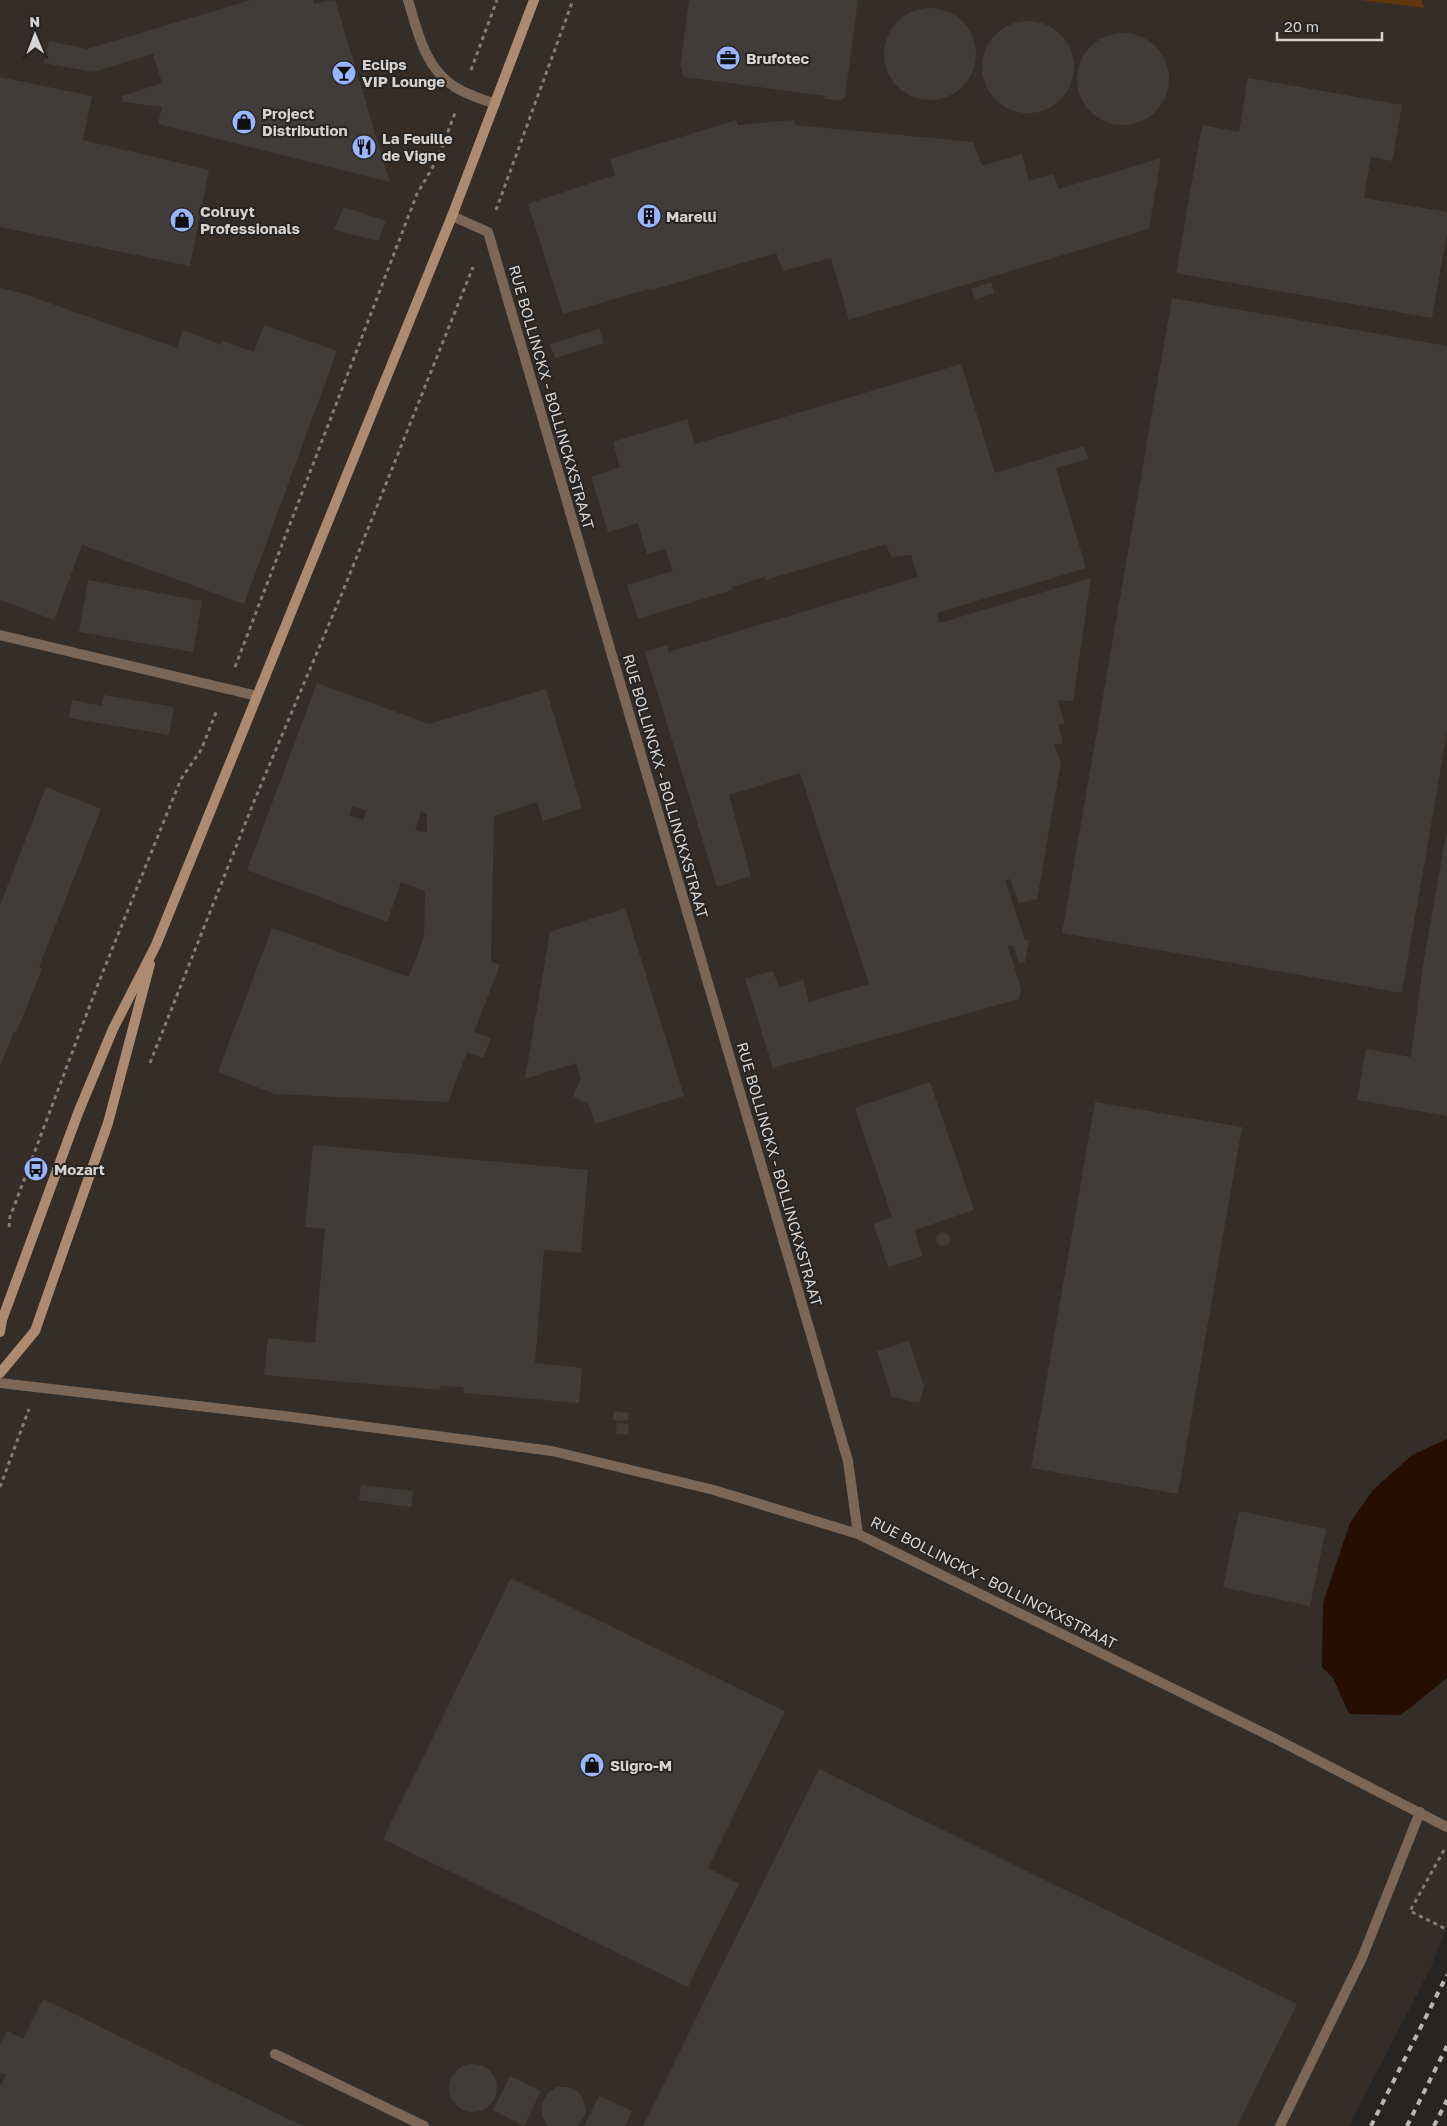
<svg xmlns="http://www.w3.org/2000/svg" width="1447" height="2126" font-family="'Golos Text',sans-serif">
	<rect width="100%" height="100%" fill="#272523"/>
	<path fill="#352e28" d="M0 0H1447V1926L1431 1967 1349 2126H0Z"/>
	<path fill="#61350e" d="M1360 0H1422L1424 8Z"/>
	<path fill="#260e00" d="M1447 1439V1678L1401 1715 1349 1714 1333 1678 1322 1667 1323 1603 1350 1523 1373 1490 1412 1455Z"/>
	<path fill="#3f3c3a" fill-rule="evenodd" d="M251 0H313L314 4 335 0 390 182 158 124 162 107 123 102 122 96 162 83 153 54 93 72 44 63 49 41 87 49Z
		M689 0H858L845 97 841 100H836L824 99 825 96 685 77 682 74V67H680Z
		M884 54a46 46 0 1 1 92 0a46 46 0 1 1-92 0Z
		M982 67a46 46 0 1 1 92 0a46 46 0 1 1-92 0Z
		M1077 79a46 46 0 1 1 92 0a46 46 0 1 1-92 0Z
		M0 77 92 96 83 140 209 170 190 266 0 227Z
		M1248 78 1402 105 1392 161 1371 157 1364 198 1447 212V233L1432 318 1176 273 1202 125 1239 132Z
		M736 120 738 125 793 120 795 125 973 142 982 166 1022 154 1029 181 1053 174 1059 189 1161 158 1149 229 849 320 831 258 783 271 776 253 652 290V288L563 314 528 204 615 175 610 159Z
		M344 207 386 221 378 241 334 230Z
		M991 282 994 293 975 300 971 289Z
		M0 288 21 293 177 348 183 330 221 345 222 341 254 352 264 325 337 351 244 604 82 545 54 620 0 600Z
		M1172 298 1447 346V732L1402 993 1062 933Z
		M599 329 604 343 555 358 550 344Z
		M961 364 995 473 1084 446 1088 459 1056 468 1086 568 937 613 940 623 1091 578 1073 701 1057 700 1065 723 1058 725 1063 743 1054 745 1061 762 1037 899 1019 903 1010 879 1005 880 1025 941 1029 940 1025 962 1019 963 1013 945 1008 946 1021 989 1019 999 773 1068 745 979 773 971 779 987 803 980 809 1002 869 984 800 773 729 795 751 876 717 887 645 652 667 645 669 652 918 577 911 555 891 557 886 544 766 580 765 577 731 587 732 590 638 619 627 585 673 571 665 549 647 554 638 523 608 532 591 477 620 467 613 442 687 419 695 444Z
		M88 580 202 601 193 652 79 632Z
		M317 683 429 724 546 689 582 808 543 821 537 802 494 816 491 962 500 965 474 1032 491 1038 483 1058 467 1052 448 1102 275 1094 218 1072 272 928 409 977 424 937 425 891 401 882 387 922 247 870ZM353 806 366 811 363 820 349 815ZM421 812 427 814V832L415 831Z
		M104 695 174 707 169 735 69 718 72 700 102 706Z
		M46 787 101 809 39 967 42 969 16 1033 14 1031 0 1066V905Z
		M1446 835H1447V1116L1357 1100 1366 1049 1411 1057 1423 965Z
		M625 908 684 1096 595 1124 589 1105 573 1096 581 1079 576 1063 525 1079 550 932Z
		M930 1082 974 1210 915 1230 922 1256 890 1267 888 1266 874 1226 876 1223 892 1217 855 1108Z
		M1095 1102 1242 1127 1178 1494 1031 1468Z
		M313 1145 588 1170 581 1253 544 1250 535 1363 582 1368 579 1403 463 1393 464 1387 440 1386V1390L264 1375 268 1338 315 1343 325 1229 305 1227Z
		M936 1239a7 7 0 1 1 14 0a7 7 0 1 1-14 0Z
		M909 1341 924 1386 919 1403 892 1397 877 1351Z
		M614 1411 629 1413 628 1421 613 1420Z
		M617 1423 629 1424 628 1435 615 1434Z
		M361 1485 413 1491 411 1507 359 1500Z
		M1239 1511 1326 1529 1310 1606 1223 1587Z
		M511 1578 785 1711 708 1868 739 1884 688 1987 383 1839Z
		M819 1769 1297 2004 1237 2126H643Z
		M43 1999 303 2126H0V2086L6 2075 0 2072V2045L7 2031 23 2039Z
		M449 2088a24 24 0 1 1 48 0a24 24 0 1 1-48 0Z
		M510 2076 541 2091 524 2126 493 2110Z
		M557 2087H568L575 2089 583 2098 586 2113 578 2126H548L542 2116V2103L548 2093Z
		M599 2096 632 2111 625 2126H584Z"/>
	<g fill="none" stroke-linecap="round" stroke-linejoin="round">
		<path stroke="#807e7c" stroke-width="3" stroke-dasharray="4 4" stroke-linecap="butt" d="M471 70 497 0
			M496 210 573 0
			M235 667 417 194 438 158 455 113
			M150 1063 255 799 343 591 473 267
			M9 1227 10 1217 98 984 181 779 201 750 217 710
			M0 1487 29 1409
			M1444 1850 1410 1911 1446 1929 1447 1927"/>
		<path stroke="#7c6656" stroke-width="10" d="M0 635 257 696
			M275 2054 424 2126
			M1280 2126 1362 1958 1420 1812"/>
		<path stroke="#7c6656" stroke-width="10" d="M408 0C418 33 425 68 455 87 467 95 482 99 495 104
			M452 216 488 232 848 1461 858 1534
			M0 1383 284 1416 552 1451 714 1490 858 1534 1272 1737 1447 1827"/>
		<path stroke="#ae8a71" stroke-width="10" d="M0 1332 2 1320 78 1113 113 1029 156 945 452 216 534 0
			M0 1373 35 1331 108 1123 150 964"/>
		<path stroke="#b9b7b5" stroke-width="4" stroke-dasharray="6 6" stroke-linecap="butt" d="M1371 2126 1447 1975
			M1407 2126 1447 2046
			M1434 2126 1447 2100"/>
	</g>
	<defs>
		<symbol id="office-disc" viewBox="-11 -11 22 22"><circle r="9.5" fill="#98b5fd" stroke="#272523"/><path d="M-6-3h4V-5.5h4V-3h4V5H-6ZM-1-4.5V-3h2v-1.5ZM-6 0V1H6V0Z" fill="#111"/></symbol>
		<symbol id="bar-disc" viewBox="-11 -11 22 22"><circle r="9.5" fill="#98b5fd" stroke="#272523"/><path d="M-6-5H6L.8 .8V4.5H3.5V6h-7V4.5H-.8V.8Z" fill="#111"/></symbol>
		<symbol id="shop-disc" viewBox="-11 -11 22 22"><circle r="9.5" fill="#98b5fd" stroke="#272523"/><path d="M-5-2.5h2.3a2.7 3.5 0 0 1 5.4 0H5L5.5 6h-11ZM-1.5-2.5h3a1.5 2.3 0 0 0-3 0Z" fill="#111"/></symbol>
		<symbol id="restaurant-disc" viewBox="-11 -11 22 22"><circle r="9.5" fill="#98b5fd" stroke="#272523"/><path d="M-5-6h1v4h1v-4h1v4h1v-4h1v5L-1.5 .5V6h-2V.5L-5-1ZM5-6V6H3V1.5H1.5Q1.5-4 5-6Z" fill="#111"/></symbol>
		<symbol id="building-disc" viewBox="-11 -11 22 22"><circle r="9.5" fill="#98b5fd" stroke="#272523"/><path d="M-4-6H4V6H1V3H-1V6H-4ZM-2.5-4.3h1.7v1.8h-1.7ZM.8-4.3h1.7v1.8H.8ZM-2.5-1h1.7V.8h-1.7ZM.8-1h1.7V.8H.8Z" fill="#111"/></symbol>
		<symbol id="bus-disc" viewBox="-11 -11 22 22"><circle r="9.5" fill="#98b5fd" stroke="#272523"/><path d="M-5-6H5V4H4V6H2V4H-2V6H-4V4H-5ZM-3.5-4V0h7V-4ZM-3.5 1.2v1.5H-2V1.2ZM2 1.2v1.5H3.5V1.2Z" fill="#111"/></symbol>
	</defs>
	<g fill-rule="evenodd">
		<use href="#office-disc" x="714" y="44" width="28" height="28"/>
		<use href="#bar-disc" x="330" y="59" width="28" height="28"/>
		<use href="#shop-disc" x="230" y="108" width="28" height="28"/>
		<use href="#restaurant-disc" x="350" y="133" width="28" height="28"/>
		<use href="#building-disc" x="635" y="202" width="28" height="28"/>
		<use href="#shop-disc" x="168" y="206" width="28" height="28"/>
		<use href="#bus-disc" x="22" y="1155" width="28" height="28"/>
		<use href="#shop-disc" x="578" y="1751" width="28" height="28"/>
	</g>
	<g text-anchor="middle" dominant-baseline="central" stroke-width="4" stroke-linejoin="round" paint-order="stroke">
		<g font-size="15" font-weight="bold" fill="#d6d4d3" stroke="#272523" text-anchor="start">
			<text x="746" y="58">Brufotec</text>
			<text x="362" y="64">Eclips<tspan x="362" dy="17">VIP Lounge</tspan></text>
			<text x="262" y="113">Project<tspan x="262" dy="17">Distribution</tspan></text>
			<text x="382" y="138">La Feuille<tspan x="382" dy="17">de Vigne</tspan></text>
			<text x="200" y="211">Colruyt<tspan x="200" dy="17">Professionals</tspan></text>
			<text x="666" y="216">Marelli</text>
			<text x="54" y="1169">Mozart</text>
			<text x="610" y="1765">Sligro-M</text>
		</g>
		<g font-size="15" fill="#d6d4d3" stroke="#272523">
			<text transform="translate(552 397) rotate(74)">RUE BOLLINCKX - BOLLINCKXSTRAAT</text>
			<text transform="translate(666 786) rotate(74)">RUE BOLLINCKX - BOLLINCKXSTRAAT</text>
			<text transform="translate(780 1174) rotate(74)">RUE BOLLINCKX - BOLLINCKXSTRAAT</text>
			<text transform="translate(994 1582) rotate(27)">RUE BOLLINCKX - BOLLINCKXSTRAAT</text>
		</g>
	</g>
	<g transform="translate(35 35) rotate(359)" stroke="#272523" stroke-width="4" paint-order="stroke">
	<path d="M0-4L9 19L0 12L-9 19Z" fill="#d6d4d3"/>
	<text y="-8" font-size="14" font-weight="bold" text-anchor="middle" fill="#d6d4d3">N</text>
	</g>
	<path d="M1277 32v8h105v-8" fill="none" stroke="#d6d4d3" stroke-width="2.5"/>
	<text x="1284" y="32" font-size="15" fill="#d6d4d3" stroke="#272523" stroke-width="4" paint-order="stroke">20 m</text>
</svg>
